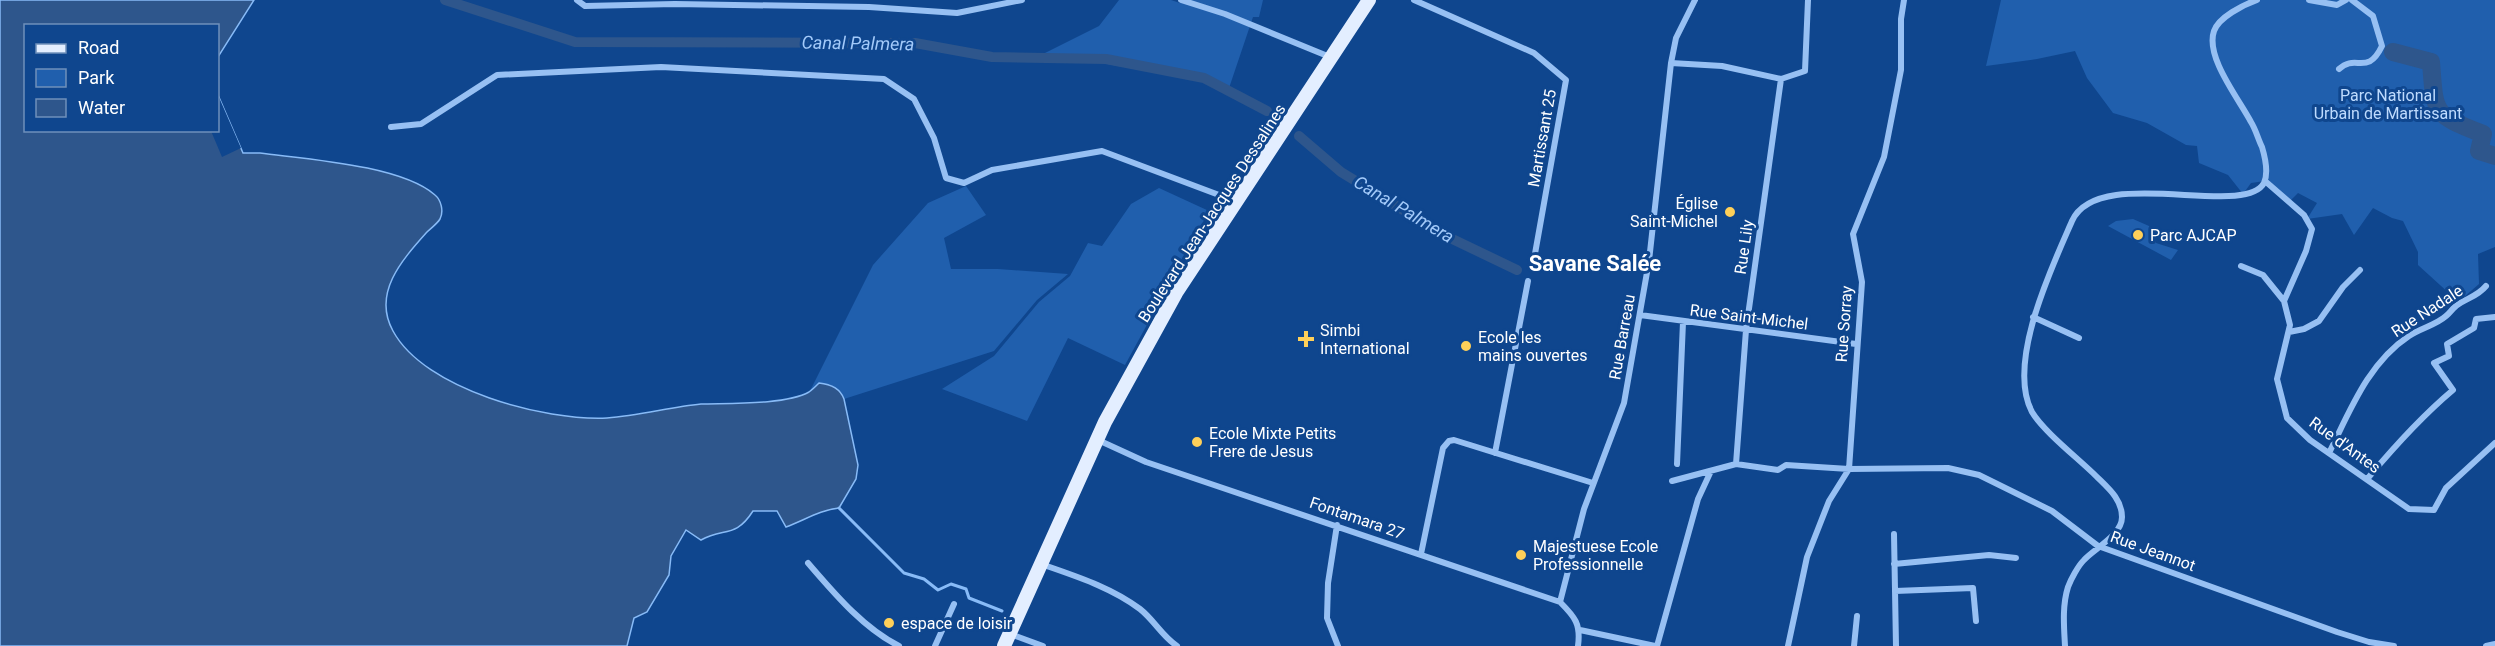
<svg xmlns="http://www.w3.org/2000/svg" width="2495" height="646" font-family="Roboto,sans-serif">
	<rect width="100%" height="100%" fill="#0f468e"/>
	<path fill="#205fad" d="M1119 0H1171L1180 3 1182 0H1263L1259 17H1253L1228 91 1208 82 1045 53 1099 26Z
		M2001 0H2495V247L2478 254 2479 284 2464 297 2451 295 2418 265V252L2403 221 2392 218 2373 208 2354 235 2342 214 2307 219 2317 203 2298 193 2289 202 2265 181 2251 183 2243 194 2228 175 2199 163 2197 146 2186 145 2147 123 2113 113 2087 78 2075 51 2037 59 1986 66Z
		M966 186 986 215 944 238 951 269H998L1068 274 1037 300 994 351 844 399 841 392 829 384 809 393 873 265 928 203Z
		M1159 188 1209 211 1125 365 1068 338 1027 421 942 389 994 356 1039 302 1070 276 1088 243 1102 246 1131 204Z
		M2133 219 2149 226 2156 243 2178 250 2171 260 2108 226 2116 221Z"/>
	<path fill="#2e568c" stroke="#88bbf7" stroke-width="1.5" d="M0 0H254L218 57V26H26V130H218V95L243 153H260C305 159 401 165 435 195 441 200 444 211 440 219 437 224 431 228 427 232 402 260 372 293 393 331 425 390 545 421 607 418 639 416 670 407 701 404 728 403 786 405 809 392 812 390 816 386 819 383 830 384 840 388 844 399L858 465 856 479 839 508C820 510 805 520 786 527L777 511H753C735 539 724 527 701 540L686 530 671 556 669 575 647 612 634 618 627 646H0Z"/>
	<path fill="#0f468e" d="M218 95 241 148 222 157 211 131 218 130Z"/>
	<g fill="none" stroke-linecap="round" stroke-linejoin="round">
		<path stroke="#88bbf7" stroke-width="3" d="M839 508 904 573 924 579 938 590 951 584 966 589 969 598 1002 611"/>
		<path stroke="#2e568c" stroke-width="10" d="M445 0 575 42 915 43 992 57 1106 59 1204 78 1267 111
			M1299 136 1341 172 1444 235 1517 270"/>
		<path stroke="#2e568c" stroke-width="18" d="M2393 52 2431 62C2435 114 2432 114 2483 134L2479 151 2495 156"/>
		<path stroke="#97c0f3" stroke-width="6" d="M577 0 585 6 675 4 869 7 957 13 1022 0
			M1181 0 1225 14 1330 57
			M1414 0 1534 53 1566 80 1533 265
			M2309 0 2337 5 2346 0
			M1671 63 1722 66 1781 79 1746 330 1736 464 1672 481
			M2339 69C2356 53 2367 77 2382 46L2373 16 2352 0
			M1781 79 1805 71 1808 0
			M391 127 421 124 497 75 661 67 884 79 914 99 934 138 946 178 964 183 992 170 1102 151 1235 201
			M2265 181 2304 215 2312 229 2306 251 2284 301 2290 325 2277 379 2287 418 2310 440 2409 509 2434 510 2446 488 2495 443
			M2241 266 2263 275 2284 301
			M1640 315 1856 344
			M2033 317 2079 338
			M2289 332 2304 329 2319 321 2343 287 2360 270
			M1098 440 1146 462 1560 602C1575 617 1581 624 1578 646
			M1495 453 1528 281
			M2329 453C2350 411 2368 363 2409 336 2421 328 2436 325 2446 316 2450 313 2452 309 2456 306 2466 298 2477 297 2486 286
			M1677 464 1683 322
			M1736 464 1778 470 1786 465 1849 469 1948 468 1979 475 2052 511 2098 546 2337 632 2369 642 2394 646
			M2368 478C2394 447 2422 416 2453 390L2434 363 2449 356 2447 344 2474 328 2476 319 2495 317
			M1337 525 1328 583 1327 618 1338 646
			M1894 534 1896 646
			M1421 554 1443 448 1449 441 1454 440 1593 483
			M808 563C834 593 863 628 899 646
			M1041 564C1075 576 1111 587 1140 609 1154 620 1162 636 1177 646
			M1894 564 1989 555 2016 558
			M1895 591 1973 588 1976 621
			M1560 602 1584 509 1624 403 1649 261 1671 63 1676 38 1695 0
			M1580 630 1655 646
			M1010 634 1043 646
			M935 646 954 604
			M1657 646 1698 499 1711 471
			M1788 646 1807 557 1829 501 1849 469 1862 282 1853 234 1884 157 1901 70V19L1904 0
			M1854 646 1857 616
			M2065 646C2064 627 2062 606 2068 587 2071 579 2078 566 2084 560 2095 548 2122 535 2122 517 2122 499 2108 488 2096 476 2079 459 2044 432 2032 412 2006 363 2052 267 2072 221 2098 164 2244 219 2264 183 2269 172 2265 157 2262 147 2258 139 2256 130 2251 122 2239 99 2205 57 2214 31 2219 17 2243 5 2257 0
			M2486 646 2495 644"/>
		<path stroke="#e3eeff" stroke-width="14" d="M1004 646 1105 422 1176 293 1369 0"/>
	</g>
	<g fill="#ffd059" stroke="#0f468e" stroke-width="2">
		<circle cx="1730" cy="212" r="6"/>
		<circle cx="2138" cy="235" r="6"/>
		<path d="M1303 330h6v6h6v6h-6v6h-6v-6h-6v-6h6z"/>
		<circle cx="1466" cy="346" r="6"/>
		<circle cx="1197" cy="442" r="6"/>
		<circle cx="1521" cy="555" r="6"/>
		<circle cx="889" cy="623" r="6"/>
	</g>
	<g text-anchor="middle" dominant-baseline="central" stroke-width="6" stroke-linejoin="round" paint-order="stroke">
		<g font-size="16" fill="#bedbfe" stroke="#0f468e">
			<text x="2388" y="95">Parc National<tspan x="2388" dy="18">Urbain de Martissant</tspan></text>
		</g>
		<g font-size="16" fill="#fff" stroke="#0f468e">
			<text transform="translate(1542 138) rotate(-80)">Martissant 25</text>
			<text transform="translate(1212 213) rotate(-57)">Boulevard Jean-Jacques Dessalines</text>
			<text transform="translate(1744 247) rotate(-82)">Rue Lily</text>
			<text transform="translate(2427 311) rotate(-33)">Rue Nadale</text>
			<text transform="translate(1749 317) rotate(7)">Rue Saint-Michel</text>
			<text transform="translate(1844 324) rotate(-86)">Rue Sorray</text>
			<text transform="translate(1622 337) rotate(-80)">Rue Barreau</text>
			<text transform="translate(2345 445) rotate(36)">Rue d'Antes</text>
			<text transform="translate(1357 518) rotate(19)">Fontamara 27</text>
			<text transform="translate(2153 551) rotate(20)">Rue Jeannot</text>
		</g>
		<g font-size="16" fill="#fff" stroke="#0f468e" text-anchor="start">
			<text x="1718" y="203" text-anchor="end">Église<tspan x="1718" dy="18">Saint-Michel</tspan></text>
			<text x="2150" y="235">Parc AJCAP</text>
			<text x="1320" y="330">Simbi<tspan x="1320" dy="18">International</tspan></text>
			<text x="1478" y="337">Ecole les<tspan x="1478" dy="18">mains ouvertes</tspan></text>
			<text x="1209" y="433">Ecole Mixte Petits<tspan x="1209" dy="18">Frere de Jesus</tspan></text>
			<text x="1533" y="546">Majestuese Ecole<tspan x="1533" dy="18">Professionnelle</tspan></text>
			<text x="901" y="623">espace de loisir</text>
		</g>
		<g font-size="18" font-style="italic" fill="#a3cafa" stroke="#0f468e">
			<text transform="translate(858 43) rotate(1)">Canal Palmera</text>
			<text transform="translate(1404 209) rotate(31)">Canal Palmera</text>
		</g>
		<g font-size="22" font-weight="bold" fill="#fff" stroke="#0f468e">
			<text x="1595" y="263">Savane Salée</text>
		</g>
	</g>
	<rect x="24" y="24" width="195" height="108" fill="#0f468e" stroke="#6f90bb" stroke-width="1.5"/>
	<rect x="36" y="44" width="30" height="9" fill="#e3eeff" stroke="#6f90bb" stroke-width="1.5"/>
	<text x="78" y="54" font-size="18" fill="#ffffff">Road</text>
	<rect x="36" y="69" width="30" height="18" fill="#205fad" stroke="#6f90bb" stroke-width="1.5"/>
	<text x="78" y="84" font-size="18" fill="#ffffff">Park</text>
	<rect x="36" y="99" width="30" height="18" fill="#2e568c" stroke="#6f90bb" stroke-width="1.5"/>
	<text x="78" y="114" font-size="18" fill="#ffffff">Water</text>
</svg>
